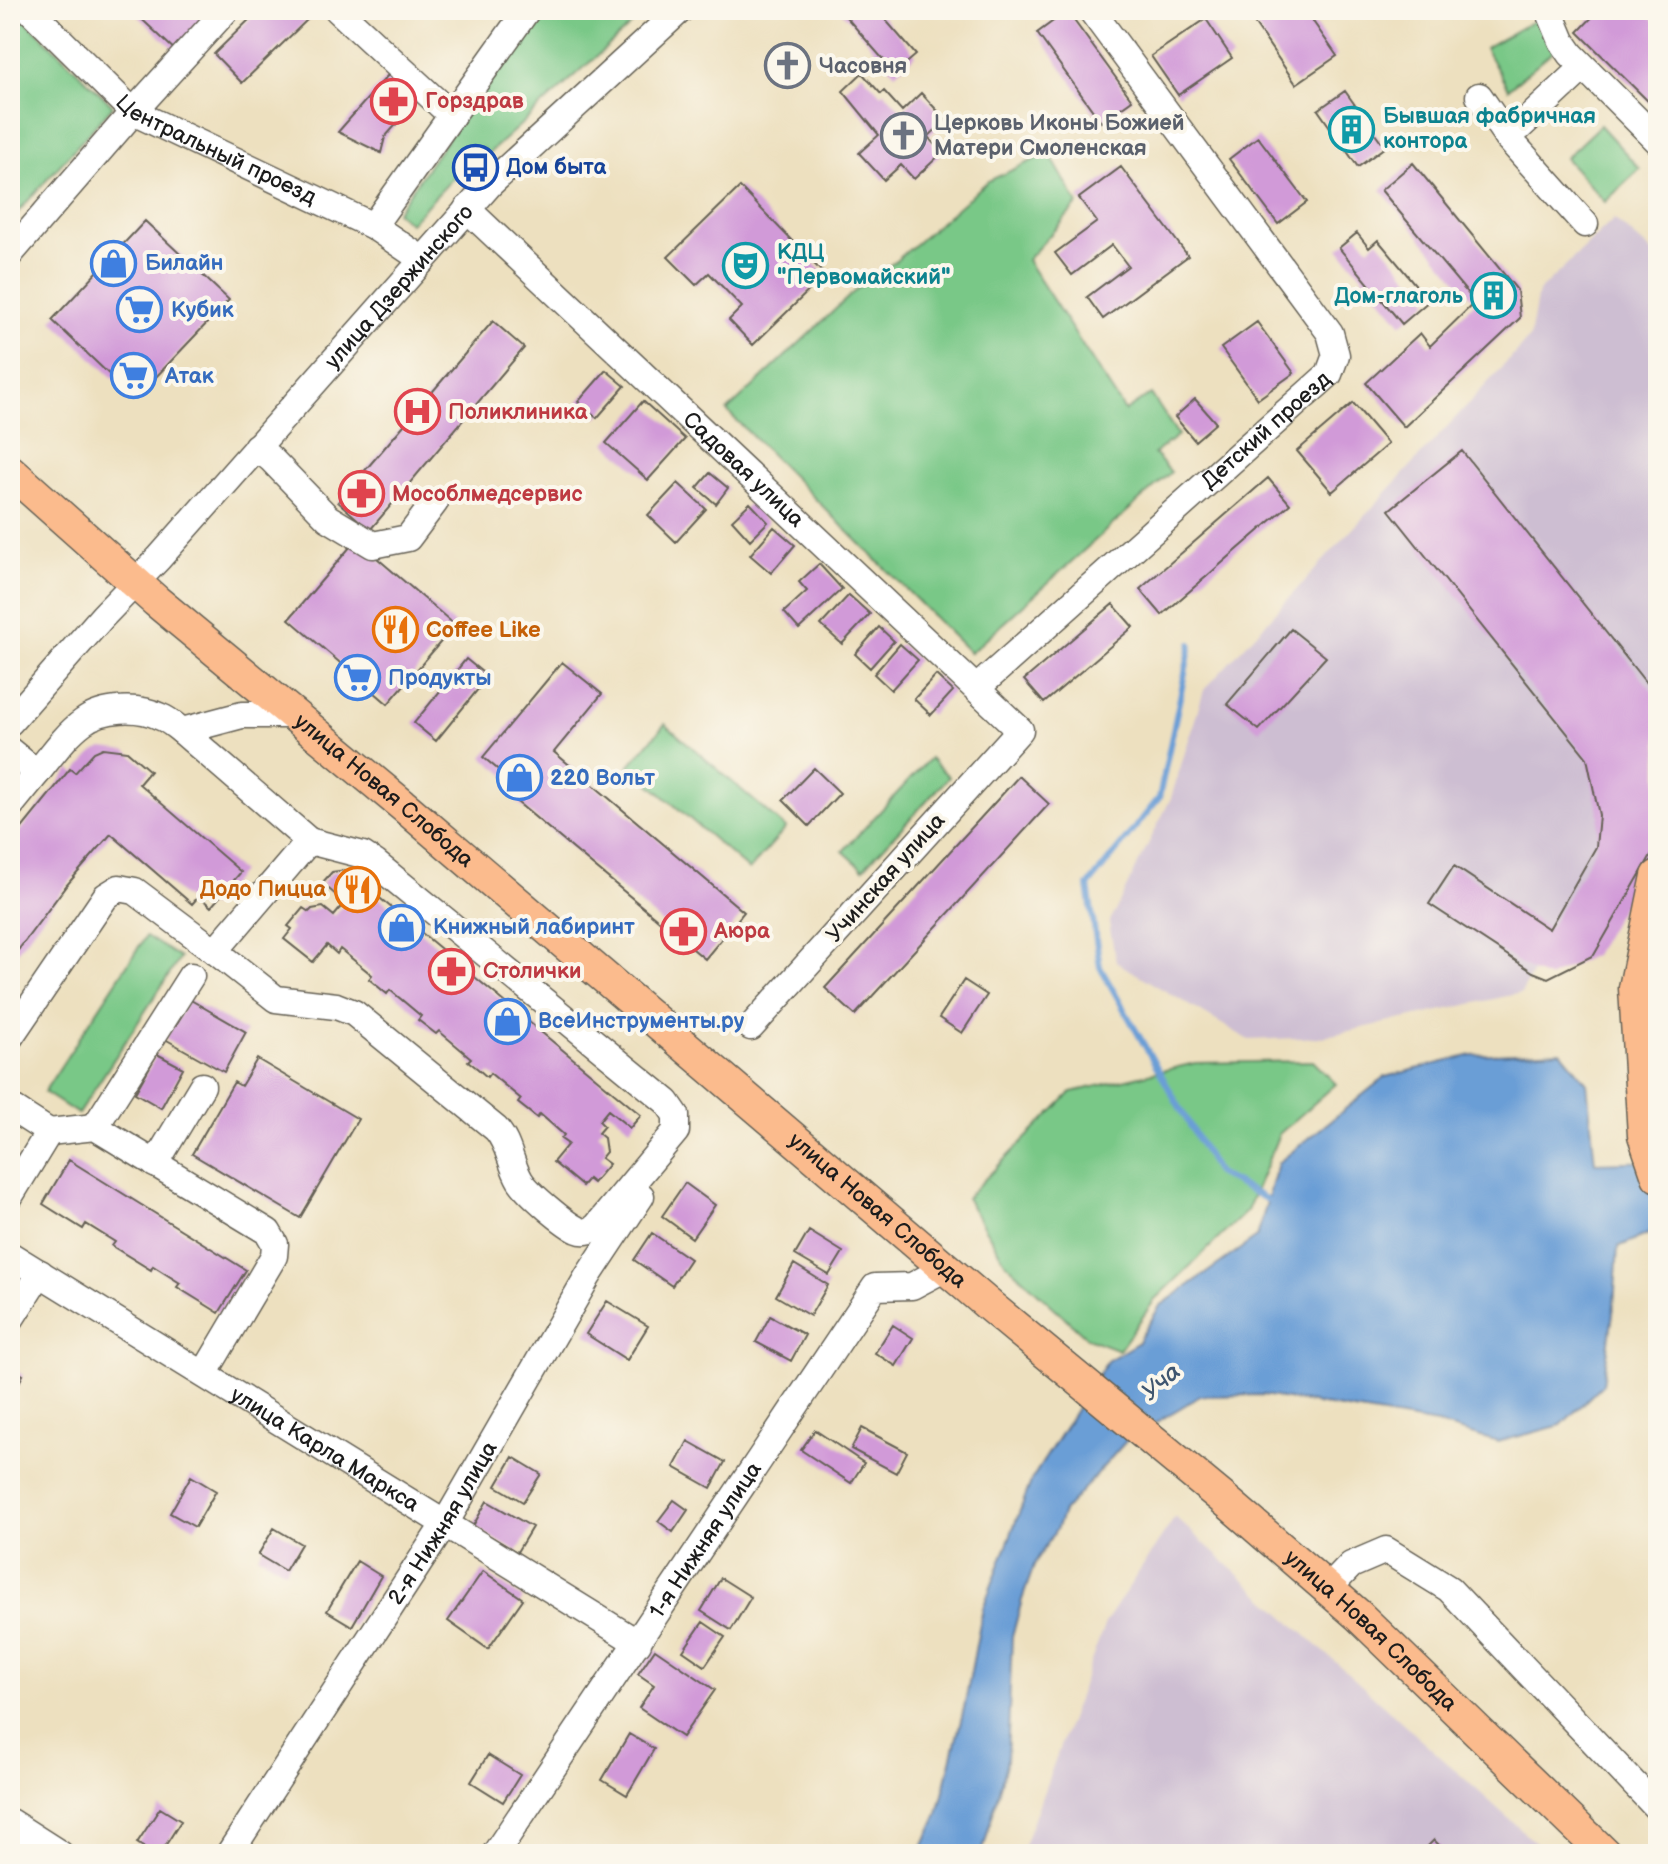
<svg xmlns="http://www.w3.org/2000/svg" width="1668" height="1864" font-family="'Balsamiq Sans',sans-serif">
	<rect width="100%" height="100%" fill="#fbf7ec"/>
	<filter id="ink" filterUnits="userSpaceOnUse"><feTurbulence type="fractalNoise" baseFrequency=".0125" numOctaves="2"/><feDisplacementMap in="SourceGraphic" scale="16" xChannelSelector="R" yChannelSelector="G"/><feConvolveMatrix kernelMatrix="1 2 1 2 8 2 1 2 1" color-interpolation-filters="sRGB"/></filter>
	<filter id="wash" filterUnits="userSpaceOnUse"><feTurbulence type="fractalNoise" baseFrequency=".006" numOctaves="4" result="noise"/><feDisplacementMap in="SourceGraphic" scale="32" xChannelSelector="R" yChannelSelector="G"/><feGaussianBlur stdDeviation="1.8" result="paint"/><feColorMatrix in="noise" values="0 0 0 0 0 0 0 0 0 0 0 0 0 0 0 0 0 1.4 0 .05"/><feComposite in="paint" operator="in"/></filter>
	<g filter="url(#wash)">
		<rect width="100%" height="100%" fill="#ede0bf"/>
		<path fill="#cdbed2" d="M1614 219 1658 257V843L1533 972 1521 993 1322 1037 1249 1040 1116 962 1109 923 1171 798 1204 690 1530 337 1538 292Z
			M1175 1517 1548 1854H1021L1105 1623Z"/>
		<path fill="#79c887" stroke="#4a7252" stroke-width="2" d="M10 10H15L113 106 10 221Z
			M538 10H648L488 154 482 148 410 223 396 212Z
			M1537 19 1554 50 1508 89 1485 48Z
			M1600 125 1640 169 1605 202 1565 158Z
			M1049 153 1078 204 1027 260 1125 411 1151 394 1178 435 1154 454 1171 472 970 653 727 411 858 288 897 260 988 181Z
			M665 724 786 828 749 870 629 766Z
			M930 758 949 777 863 869 843 851Z
			M146 936 180 958 78 1114 44 1092Z
			M1313 1061 1336 1084 1279 1134 1247 1211 1154 1301 1119 1350 1087 1338 1006 1263 966 1198 1072 1092 1195 1063Z"/>
		<path fill="#6a9ed6" stroke="#435d79" stroke-width="2" d="M1561 1051 1587 1083 1595 1163 1658 1161V1230L1618 1247 1614 1306 1603 1384 1561 1425 1498 1442 1437 1424 1263 1395 1200 1396 1127 1440 1063 1512 1056 1530 1035 1563 1022 1600 1012 1637 1007 1760 982 1854H920L938 1814 964 1708 983 1608 1032 1479 1107 1361 1137 1343 1160 1306 1257 1237 1278 1163 1385 1077 1472 1055Z"/>
		<g fill="none" stroke-linecap="round" stroke-linejoin="round">
			<path stroke="#6a9ed6" stroke-width="6" d="M1191 644 1159 798 1088 886 1100 967 1217 1173 1268 1200"/>
		</g>
		<g id="blocks">
			<path fill="#d19ad8" d="M132 10H194L207 22 178 53Z
				M259 10H299L308 19 242 83 214 54Z
				M840 10H877L916 55 895 73Z
				M1245 10H1305L1337 56 1296 84Z
				M1599 10H1643L1658 24V111L1578 32Z
				M1067 11 1132 100 1101 122 1037 33Z
				M1206 19 1232 58 1178 95 1151 56Z
				M787 59 795 67 788 74 780 66Z
				M862 73 881 94 884 91 902 111 921 93 946 120 928 137 942 153 914 179 901 165 884 180 859 153 879 135 843 91Z
				M388 75 417 101 385 137 381 153 338 132Z
				M1345 91 1385 147 1358 167 1318 110Z
				M1258 137 1307 202 1278 224 1229 159Z
				M1413 163 1517 290 1520 318 1404 427 1366 383 1420 333 1430 346 1475 302 1381 190Z
				M1121 167 1188 256 1103 319 1087 297 1128 266 1112 245 1072 275 1055 253 1097 222 1079 198Z
				M740 187 825 275 753 345 729 320 742 307 709 273 696 285 668 257Z
				M145 221 229 300 135 399 52 320Z
				M1357 233 1369 248 1378 240 1429 301 1402 324 1339 248Z
				M493 321 524 348 370 530 338 502Z
				M1257 322 1294 373 1258 399 1221 348Z
				M606 370 625 386 597 418 578 402Z
				M1195 399 1216 423 1195 441 1175 417Z
				M643 401 685 439 648 480 606 443Z
				M1353 403 1388 444 1332 492 1297 451Z
				M1462 451 1658 698V843L1594 955 1548 978 1533 972 1429 904 1454 866 1549 929 1596 847 1599 815 1587 758 1389 510Z
				M710 473 728 488 716 504 697 488Z
				M1268 478 1290 504 1162 615 1140 589Z
				M678 483 706 509 676 542 648 515Z
				M750 503 768 522 750 540 732 520Z
				M774 527 795 545 771 573 750 555Z
				M356 540 455 625 388 704 289 619Z
				M819 564 842 589 799 629 784 612 807 591 799 582Z
				M849 595 870 614 842 644 821 625Z
				M1113 604 1133 627 1044 703 1024 680Z
				M879 627 894 641 870 668 855 654Z
				M1291 629 1326 657 1259 730 1227 704Z
				M900 644 918 660 891 690 874 674Z
				M466 659 488 677 436 741 414 723Z
				M562 662 602 694 554 752 744 912 705 959 517 802 525 792 483 757Z
				M936 675 953 691 931 715 914 699Z
				M103 748 127 751 150 771 139 784 241 872 211 907 199 896 192 904 111 834 66 886 10 961V843L70 769 75 773 94 752Z
				M814 768 840 793 809 826 783 800Z
				M1019 776 1049 804 855 1015 825 988Z
				M346 870 641 1115 630 1128 608 1110 599 1121 604 1126 598 1133 604 1138 606 1152 601 1158 609 1164 593 1183 588 1179 582 1186 553 1162 568 1144 561 1139 564 1135 540 1114 537 1118 518 1103 521 1099 490 1073 487 1077 478 1069 468 1061 471 1058 439 1031 436 1034 418 1020 421 1016 390 990 387 994 369 979 372 975 340 949 337 954 327 945 313 962 284 939 292 929 288 926 303 908 309 912 312 909 323 907 334 916 345 903 322 883 332 872Z
				M964 980 987 995 962 1033 939 1018Z
				M189 999 246 1032 224 1072 165 1039Z
				M157 1054 183 1068 161 1108 135 1093Z
				M257 1059 358 1119 300 1218 192 1154 234 1082 241 1086Z
				M69 1160 246 1270 219 1313 177 1287 180 1283 153 1266 151 1270 112 1246 115 1242 86 1224 83 1229 43 1204Z
				M685 1183 715 1205 692 1238 662 1216Z
				M809 1231 843 1252 829 1275 795 1255Z
				M652 1233 690 1259 672 1286 634 1260Z
				M794 1264 828 1285 810 1316 776 1296Z
				M607 1301 648 1326 627 1360 586 1334Z
				M770 1316 805 1335 791 1361 756 1342Z
				M893 1325 913 1338 896 1366 875 1353Z
				M10 1368 23 1375 10 1400Z
				M862 1428 907 1452 896 1473 851 1449Z
				M815 1430 864 1463 851 1483 801 1450Z
				M688 1441 725 1462 711 1488 674 1467Z
				M513 1457 541 1474 523 1502 496 1486Z
				M191 1476 216 1491 195 1527 170 1513Z
				M674 1500 688 1510 673 1532 658 1521Z
				M487 1501 532 1527 517 1552 473 1526Z
				M274 1528 301 1544 285 1571 258 1555Z
				M357 1561 381 1576 352 1626 327 1611Z
				M483 1571 523 1599 488 1649 448 1621Z
				M721 1578 751 1597 731 1630 701 1611Z
				M703 1622 725 1637 705 1666 683 1651Z
				M655 1649 715 1690 682 1737 639 1708 654 1685 638 1674Z
				M629 1734 654 1749 627 1795 602 1780Z
				M488 1755 520 1775 503 1802 471 1782Z
				M160 1808 181 1821 160 1854H154L137 1843Z
				M1434 1840 1448 1854H1420Z"/>
		</g>
	</g>
	<g filter="url(#ink)">
		<use href="#blocks" fill-opacity="0" stroke="#656155" stroke-width="2"/>
		<g fill="none" stroke-linecap="round" stroke-linejoin="round">
			<defs>
				<g id="minor">
					<path id="s1" d="M30 10 133 112 373 226 423 260"/>
					<path d="M338 10 451 115"/>
					<path d="M1549 10 1562 41 1571 54 1658 141"/>
					<path d="M1583 68 1508 138 1585 224"/>
					<path d="M1479 96 1508 138"/>
					<path id="s2" d="M467 209 1020 730 751 1027"/>
					<path d="M373 226 527 10"/>
					<path d="M10 254 133 112 226 10"/>
					<path d="M256 447 271 459 328 518 373 545 408 538 435 502"/>
					<path id="s3" d="M978 687 1329 374 1336 355 1330 333 1091 10"/>
					<path id="s4" d="M10 722 103 616 159 558 490 184 680 10"/>
					<path d="M182 731 242 715H295"/>
					<path d="M10 751 37 773 10 806"/>
					<path d="M215 951 276 999 336 1006 354 1013 496 1129C509 1143 510 1163 520 1180 528 1193 565 1224 578 1230 585 1233 590 1231 596 1227L676 1131V1115L667 1102 375 863 363 855 309 841"/>
					<path d="M10 1037 106 896 119 888 135 891 215 951 309 841 182 731C175 726 169 720 161 717 139 706 103 707 83 722 65 735 51 756 37 773"/>
					<path d="M10 1107 49 1132 10 1196"/>
					<path d="M95 1127 191 976"/>
					<path d="M49 1132 95 1127 268 1232 275 1244 274 1256 204 1374"/>
					<path d="M155 1164 202 1086"/>
					<path id="s5" d="M10 1255 638 1643"/>
					<path d="M10 1320 40 1273"/>
					<path d="M1328 1589 1351 1565 1386 1550 1449 1589 1658 1809"/>
					<path d="M10 1822 60 1854"/>
					<path id="s6" d="M229 1854 446 1522 588 1276 641 1196"/>
					<path id="s7" d="M495 1854 875 1287 912 1286 946 1268"/>
				</g>
				<g id="major">
					<path id="s8" d="M10 471 156 601 406 808 991 1307 1232 1506 1358 1615 1605 1854"/>
					<path d="M1658 876 1635 988 1644 1135 1658 1176"/>
				</g>
			</defs>
			<use href="#minor" stroke="#656155" stroke-width="29"/>
			<use href="#major" stroke="#656155" stroke-width="35"/>
			<use href="#minor" stroke="#fff" stroke-width="26"/>
			<use href="#major" stroke="#fbbb8d" stroke-width="32"/>
		</g>
	</g>
	<defs>
		<symbol id="church-ring" viewBox="-11 -11 22 22"><circle r="9.5" fill="#fbf7ec" stroke="#6b7280" stroke-width="1.5"/><path d="M-1.2-6h2.4v3.5h3.3v2.4h-3.3V6h-2.4V-.1h-3.3v-2.4h3.3Z" fill="#6b7280"/></symbol>
		<symbol id="pharmacy-ring" viewBox="-11 -11 22 22"><circle r="9.5" fill="#fbf7ec" stroke="#e0444e" stroke-width="1.5"/><path d="M-2-6h4v4h4v4h-4v4h-4v-4h-4v-4h4Z" fill="#e0444e"/></symbol>
		<symbol id="building-ring" viewBox="-11 -11 22 22"><circle r="9.5" fill="#fbf7ec" stroke="#0f9aa8" stroke-width="1.5"/><path d="M-4-6H4V6H1V3H-1V6H-4ZM-2.5-4.3h1.7v1.8h-1.7ZM.8-4.3h1.7v1.8H.8ZM-2.5-1h1.7V.8h-1.7ZM.8-1h1.7V.8H.8Z" fill="#0f9aa8"/></symbol>
		<symbol id="bus-ring" viewBox="-11 -11 22 22"><circle r="9.5" fill="#fbf7ec" stroke="#1a4fb4" stroke-width="1.5"/><path d="M-5-6H5V4H4V6H2V4H-2V6H-4V4H-5ZM-3.5-4V0h7V-4ZM-3.5 1.2v1.5H-2V1.2ZM2 1.2v1.5H3.5V1.2Z" fill="#1a4fb4"/></symbol>
		<symbol id="shop-ring" viewBox="-11 -11 22 22"><circle r="9.5" fill="#fbf7ec" stroke="#3f7fe0" stroke-width="1.5"/><path d="M-5-2.5h2.3a2.7 3.5 0 0 1 5.4 0H5L5.5 6h-11ZM-1.5-2.5h3a1.5 2.3 0 0 0-3 0Z" fill="#3f7fe0"/></symbol>
		<symbol id="theatre-ring" viewBox="-11 -11 22 22"><circle r="9.5" fill="#fbf7ec" stroke="#0f9aa8" stroke-width="1.5"/><path d="M-5-5.5Q0-4 5-5.5V0Q5 5 0 6Q-5 5-5 0ZM-3.3-2.5H-1v1.5H-3.3ZM1-2.5H3.3v1.5H1ZM-2.8 1Q0 5.5 2.8 1Z" fill="#0f9aa8"/></symbol>
		<symbol id="supermarket-ring" viewBox="-11 -11 22 22"><circle r="9.5" fill="#fbf7ec" stroke="#3f7fe0" stroke-width="1.5"/><path d="M-6-5.5h2.5l.6 2H6L4.5 2H-2.5L-4.4-4H-6ZM-1.5 3.2a1.3 1.3 0 1 0 .1 0ZM3 3.2a1.3 1.3 0 1 0 .1 0Z" fill="#3f7fe0"/></symbol>
		<symbol id="hospital-ring" viewBox="-11 -11 22 22"><circle r="9.5" fill="#fbf7ec" stroke="#e0444e" stroke-width="1.5"/><path d="M-5-5h3v3.5h4V-5h3V5h-3V1.5h-4V5h-3Z" fill="#e0444e"/></symbol>
		<symbol id="restaurant-ring" viewBox="-11 -11 22 22"><circle r="9.5" fill="#fbf7ec" stroke="#e8710a" stroke-width="1.5"/><path d="M-5-6h1v4h1v-4h1v4h1v-4h1v5L-1.5 .5V6h-2V.5L-5-1ZM5-6V6H3V1.5H1.5Q1.5-4 5-6Z" fill="#e8710a"/></symbol>
	</defs>
	<g fill-rule="evenodd">
		<use href="#church-ring" x="762" y="40" width="51" height="51"/>
		<use href="#pharmacy-ring" x="368" y="76" width="51" height="51"/>
		<use href="#building-ring" x="1326" y="104" width="51" height="51"/>
		<use href="#church-ring" x="878" y="110" width="51" height="51"/>
		<use href="#bus-ring" x="450" y="142" width="51" height="51"/>
		<use href="#shop-ring" x="88" y="238" width="51" height="51"/>
		<use href="#theatre-ring" x="720" y="240" width="51" height="51"/>
		<use href="#building-ring" x="1468" y="270" width="51" height="51"/>
		<use href="#supermarket-ring" x="114" y="284" width="51" height="51"/>
		<use href="#supermarket-ring" x="108" y="350" width="51" height="51"/>
		<use href="#hospital-ring" x="392" y="386" width="51" height="51"/>
		<use href="#pharmacy-ring" x="336" y="468" width="51" height="51"/>
		<use href="#restaurant-ring" x="370" y="604" width="51" height="51"/>
		<use href="#supermarket-ring" x="332" y="652" width="51" height="51"/>
		<use href="#shop-ring" x="494" y="752" width="51" height="51"/>
		<use href="#restaurant-ring" x="332" y="864" width="51" height="51"/>
		<use href="#shop-ring" x="376" y="902" width="51" height="51"/>
		<use href="#pharmacy-ring" x="658" y="906" width="51" height="51"/>
		<use href="#pharmacy-ring" x="426" y="946" width="51" height="51"/>
		<use href="#shop-ring" x="482" y="996" width="51" height="51"/>
	</g>
	<g text-anchor="middle" dominant-baseline="central" stroke-width="8" stroke-linejoin="round" paint-order="stroke">
		<g font-size="22" font-weight="bold" fill="#5b616d" stroke="#fbf7ec" text-anchor="start">
			<text x="819" y="66">Часовня</text>
			<text x="934" y="123">Церковь Иконы Божией<tspan x="934" dy="25">Матери Смоленская</tspan></text>
		</g>
		<g font-size="22" font-weight="bold" fill="#be3a42" stroke="#fbf7ec" text-anchor="start">
			<text x="425" y="101">Горздрав</text>
			<text x="448" y="412">Поликлиника</text>
			<text x="392" y="494">Мособлмедсервис</text>
			<text x="714" y="931">Аюра</text>
			<text x="483" y="971">Столички</text>
		</g>
		<g font-size="22" font-weight="bold" fill="#0d838f" stroke="#fbf7ec" text-anchor="start">
			<text x="1383" y="116">Бывшая фабричная<tspan x="1383" dy="25">контора</tspan></text>
			<text x="777" y="252">КДЦ<tspan x="777" dy="25">"Первомайский"</tspan></text>
			<text x="1463" y="296" text-anchor="end">Дом-глаголь</text>
		</g>
		<g font-size="22" fill="#1c1c1c" stroke="#fbf7ec">
			<text stroke="none"><textPath href="#s1" startOffset="236">Центральный проезд</textPath></text>
			<text stroke="none"><textPath href="#s4" startOffset="584">улица Дзержинского</textPath></text>
			<text stroke="none"><textPath href="#s3" startOffset="386">Детский проезд</textPath></text>
			<text stroke="none"><textPath href="#s2" startOffset="380">Садовая улица</textPath></text>
			<text stroke="none"><textPath href="#s8" startOffset="492">улица Новая Слобода</textPath></text>
			<text transform="translate(886 878) rotate(-48)">Учинская улица</text>
			<text stroke="none"><textPath href="#s8" startOffset="1140">улица Новая Слобода</textPath></text>
			<text stroke="none"><textPath href="#s5" startOffset="370">улица Карла Маркса</textPath></text>
			<text stroke="none"><textPath href="#s6" startOffset="394">2-я Нижняя улица</textPath></text>
			<text stroke="none"><textPath href="#s7" startOffset="378">1-я Нижняя улица</textPath></text>
			<text stroke="none"><textPath href="#s8" startOffset="1788">улица Новая Слобода</textPath></text>
		</g>
		<g font-size="22" font-weight="bold" fill="#164399" stroke="#fbf7ec" text-anchor="start">
			<text x="506" y="167">Дом быта</text>
		</g>
		<g font-size="22" font-weight="bold" fill="#366cbe" stroke="#fbf7ec" text-anchor="start">
			<text x="145" y="263">Билайн</text>
			<text x="171" y="310">Кубик</text>
			<text x="165" y="376">Атак</text>
			<text x="388" y="678">Продукты</text>
			<text x="550" y="778">220 Вольт</text>
			<text x="433" y="927">Книжный лабиринт</text>
			<text x="538" y="1021">ВсеИнструменты.ру</text>
		</g>
		<g font-size="22" font-weight="bold" fill="#c56008" stroke="#fbf7ec" text-anchor="start">
			<text x="426" y="630">Coffee Like</text>
			<text x="326" y="889" text-anchor="end">Додо Пицца</text>
		</g>
		<g font-size="24" font-style="italic" fill="#3f5670" stroke="#fbf7ec">
			<text transform="translate(1161 1382) rotate(-41)">Уча</text>
		</g>
	</g>
	<rect width="1668" height="1864" fill="none" stroke="#fbf7ec" stroke-width="40"/>
</svg>
